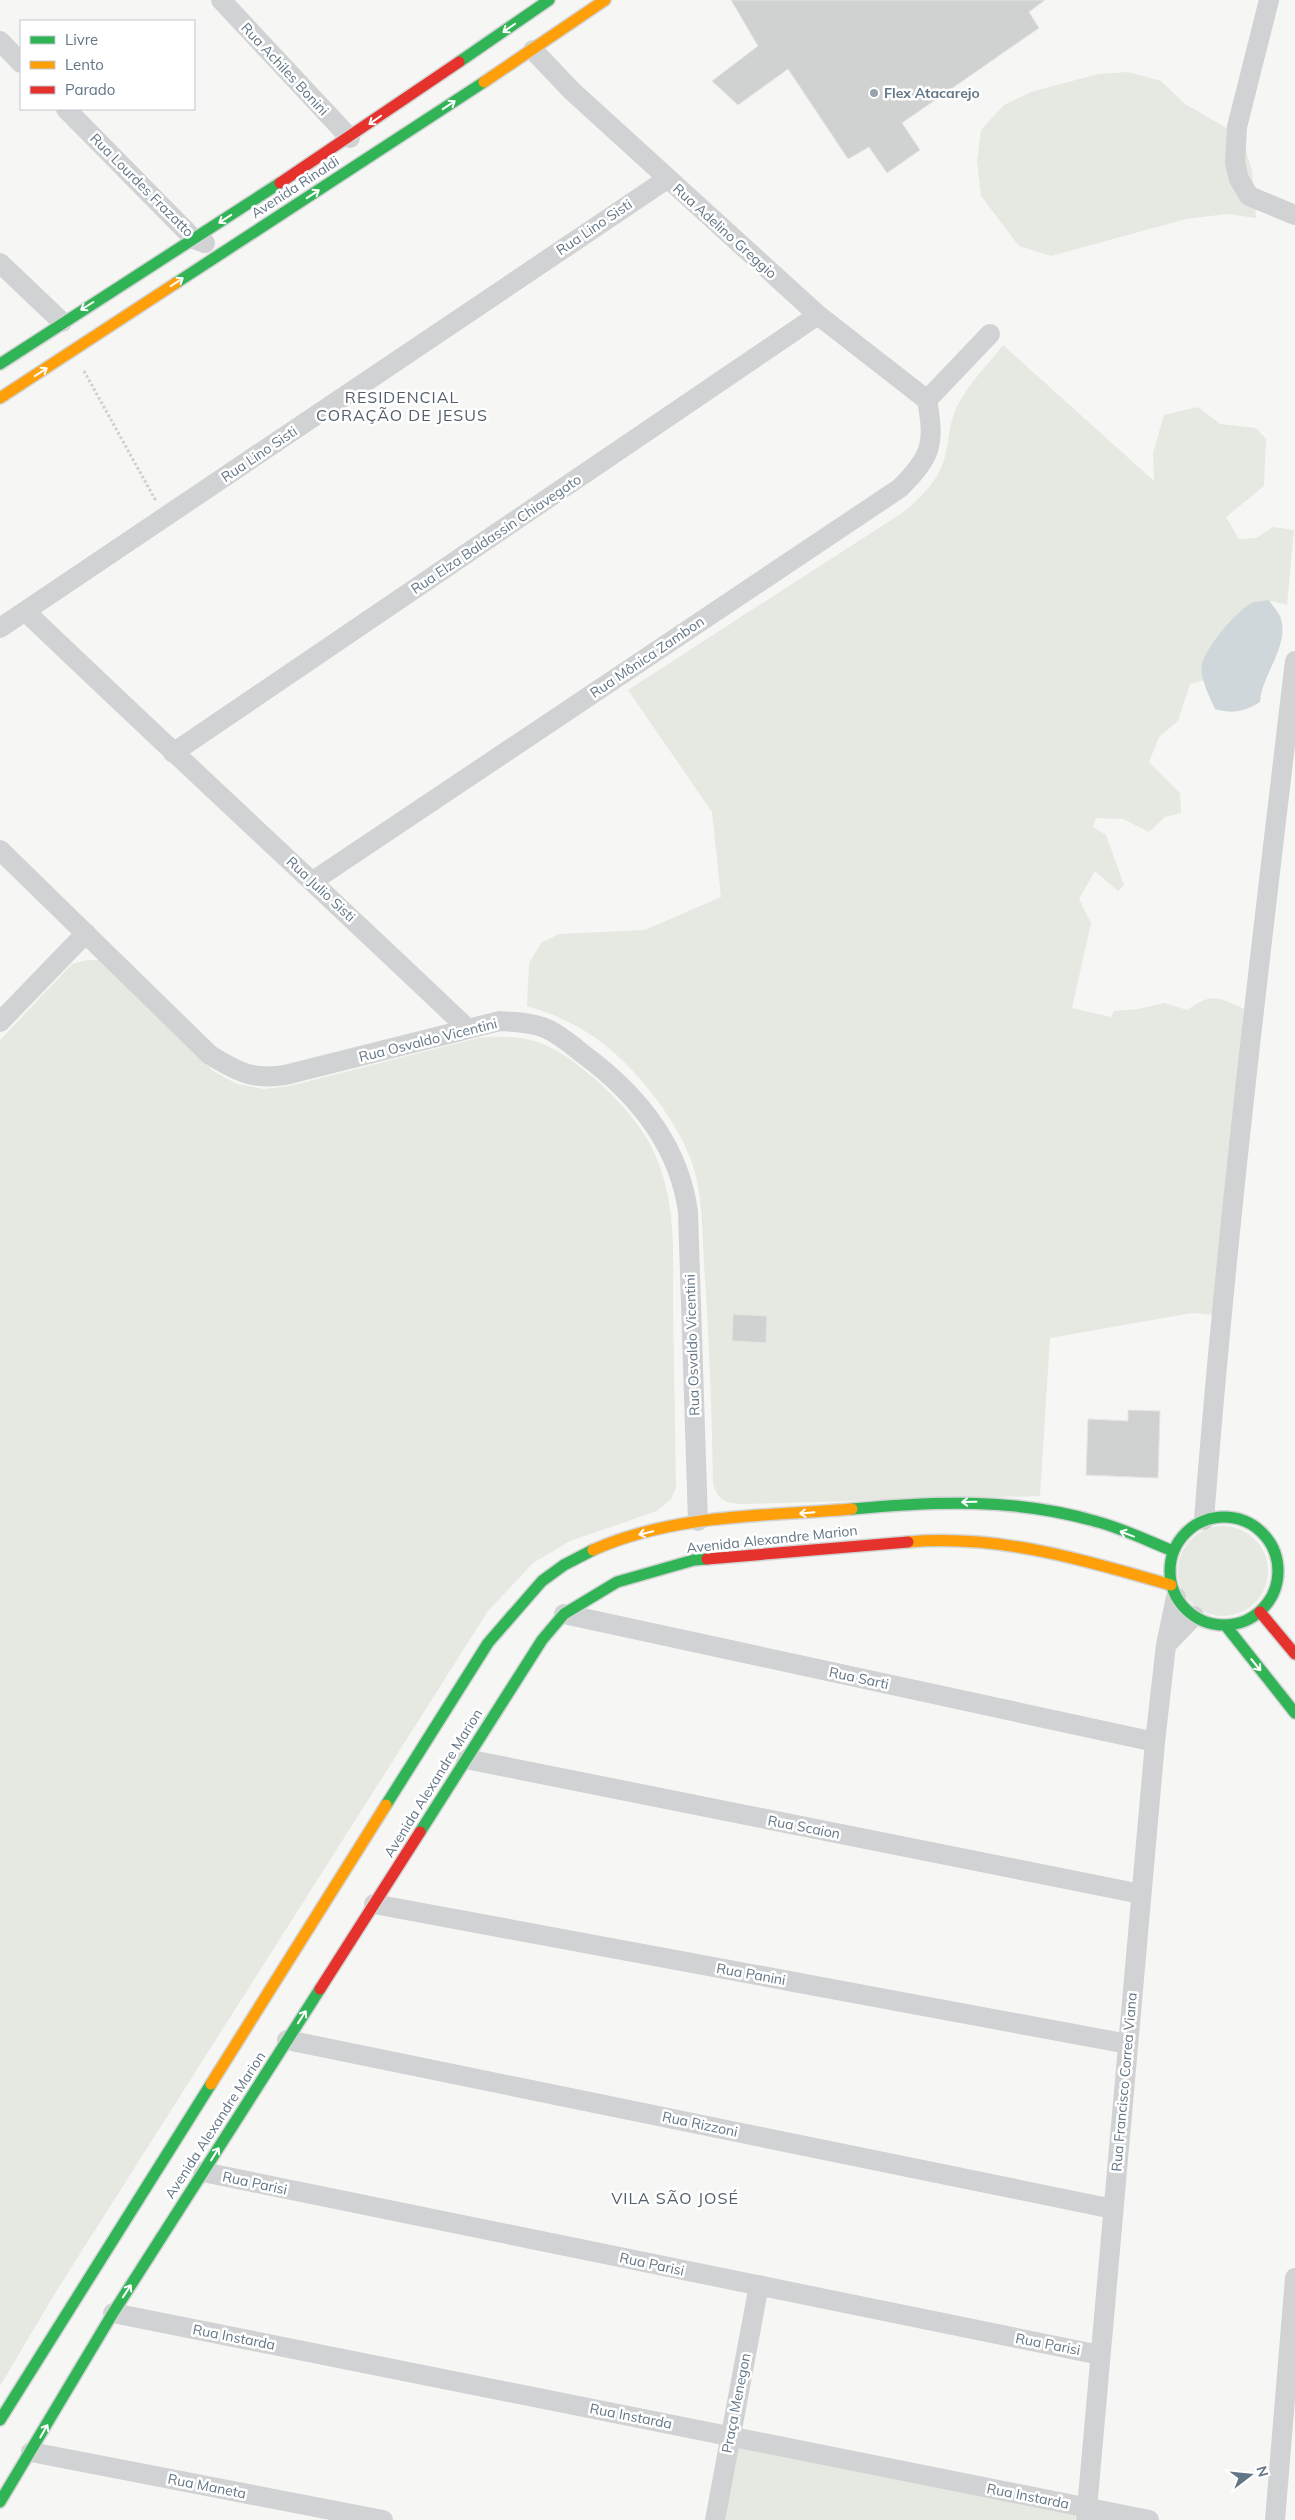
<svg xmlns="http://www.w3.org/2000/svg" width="1295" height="2520" font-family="Mulish,sans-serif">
	<rect width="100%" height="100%" fill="#f6f6f4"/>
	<path fill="#e5e9e2" d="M1128 72 1161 81 1185 104 1242 137 1252 171 1256 218 1227 214 1186 219 1051 256 1019 246 981 196 977 161 981 130 1004 105 1031 92 1098 74Z
		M1003 345 1154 481 1153 453 1164 415 1198 407 1220 424 1256 428 1266 439 1264 486 1226 517 1239 539 1256 538 1273 527 1294 530 1287 605 1268 600 1240 611 1202 666 1205 680 1190 684 1178 721 1159 737 1149 762 1180 793 1181 813 1165 817 1149 832 1123 819 1096 818 1093 827 1106 835 1124 885 1118 891 1095 871 1079 899 1091 923 1072 1008 1111 1017 1114 1011 1138 1009 1164 1003 1187 1010C1212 993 1217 996 1244 1009L1213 1315 1192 1313 1050 1338 1040 1496 741 1504C723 1502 719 1501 713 1484 712 1411 709 1337 704 1264 702 1230 703 1195 692 1163 676 1116 626 1054 583 1030 565 1019 547 1012 527 1006L529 963 541 943 559 934 645 930 721 897 712 812 628 690 905 511C923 495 939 480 945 456 949 442 949 427 954 414 963 389 987 366 1003 345Z
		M87 960H99L213 1071 237 1084 264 1089 290 1086 478 1038C532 1033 554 1044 595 1079 623 1104 650 1134 661 1170 676 1213 673 1261 673 1305 674 1366 675 1427 676 1488L671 1499 657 1511 570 1541 533 1563 488 1611 57 2290 0 2386V1040L72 964Z
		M1178 1571a45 45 0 1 1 90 0a45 45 0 1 1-90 0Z
		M737 2447 1076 2513 1075 2520H724Z"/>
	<path fill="#d0d7da" d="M1269 600C1272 605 1277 610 1280 616 1291 645 1262 673 1260 702 1244 712 1233 714 1215 709 1210 698 1199 677 1202 664 1206 648 1235 612 1250 604 1255 601 1262 601 1269 600Z"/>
	<path fill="#d0d2d1" stroke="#e5e5e4" d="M731 0H1045L1029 12 1039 28 902 123 920 150 887 173 869 147 848 159 788 69 738 105 712 81 758 46Z
		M733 1314 767 1316 766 1343 732 1341Z
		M1128 1410 1160 1411 1158 1478 1086 1475 1088 1419 1128 1421Z"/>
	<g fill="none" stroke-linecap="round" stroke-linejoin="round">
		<defs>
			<path id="fast" d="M459 62 549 0
				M176 283 484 82
				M0 364 280 183
				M852 1509C936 1501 1017 1498 1098 1522 1124 1529 1148 1541 1173 1551
				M1170 1571a54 54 0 1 1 108 0a54 54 0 1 1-108 0Z
				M1226 1626 1295 1713
				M386 1805 488 1643 542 1581 564 1565 593 1550
				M420 1832 542 1640 564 1614 617 1582 694 1560 707 1559
				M0 2420 211 2084
				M0 2502 113 2313 320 1989"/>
			<path id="slow" d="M484 82 605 0
				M0 398 176 283
				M908 1542C998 1534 1086 1560 1171 1585
				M593 1550C673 1514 766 1516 852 1509
				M211 2084 386 1805"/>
			<path id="jam" d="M280 183 459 62
				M707 1559 908 1542
				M1260 1612 1295 1654
				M320 1989 420 1832"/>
		</defs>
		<use href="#fast" stroke="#d1d3d4" stroke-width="14"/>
		<use href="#slow" stroke="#d1d3d4" stroke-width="14"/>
		<use href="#jam" stroke="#d1d3d4" stroke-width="14"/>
		<path stroke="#cfcfcf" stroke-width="3" stroke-dasharray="2.5 2.5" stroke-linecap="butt" d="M84 371 156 501"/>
		<path stroke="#d1d2d3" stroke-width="20" d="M221 0 350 138
			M1269 0 1237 127 1235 163 1239 179 1249 196 1295 215
			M0 41 21 63
			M533 50 572 91 818 315 927 400
			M66 109 194 239 205 243
			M0 263 62 322
			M927 400 990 334
			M25 611C171 751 320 888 467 1028
			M0 628 667 179
			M173 753 818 315
			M0 850 210 1055C238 1072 252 1080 285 1075L500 1021C515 1022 530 1022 545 1028 559 1034 572 1045 583 1054 636 1093 679 1145 688 1212L698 1521
			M313 881 900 488C932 456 935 444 927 400
			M0 1022 86 933
			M1204 1520C1226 1233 1261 947 1295 661
			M564 1614 1155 1742
			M1166 1645 1194 1616
			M466 1759 1141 1894
			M374 1904 1128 2044
			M287 2040 1113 2209
			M203 2172 1100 2355
			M113 2313 1149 2520
			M31 2452 383 2520
			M715 2520 759 2285
			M1086 2520 1155 1742 1166 1645 1176 1597
			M1275 2520 1295 2278"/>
		<use href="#fast" stroke="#30b455" stroke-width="11"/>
		<use href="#slow" stroke="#ff9f0a" stroke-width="11"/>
		<use href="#jam" stroke="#e5322d" stroke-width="11"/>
	</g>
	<defs><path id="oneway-shaft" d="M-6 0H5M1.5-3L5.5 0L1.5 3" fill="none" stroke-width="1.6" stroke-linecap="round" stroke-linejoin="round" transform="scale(1.25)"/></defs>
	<g stroke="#fff">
		<use href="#oneway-shaft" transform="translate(509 28) rotate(145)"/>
		<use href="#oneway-shaft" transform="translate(449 105) rotate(-33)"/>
		<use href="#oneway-shaft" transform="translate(375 120) rotate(145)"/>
		<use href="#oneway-shaft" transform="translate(313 194) rotate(-33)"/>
		<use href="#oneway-shaft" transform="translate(225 219) rotate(147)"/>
		<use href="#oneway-shaft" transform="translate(177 282) rotate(-33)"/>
		<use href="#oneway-shaft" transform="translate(87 306) rotate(148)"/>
		<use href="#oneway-shaft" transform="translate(41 372) rotate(-33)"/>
		<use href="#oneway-shaft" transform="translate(969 1502) rotate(179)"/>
		<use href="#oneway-shaft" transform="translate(807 1513) rotate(175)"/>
		<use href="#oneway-shaft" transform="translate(646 1533) rotate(167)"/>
		<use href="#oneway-shaft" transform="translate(1127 1534) rotate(-159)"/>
		<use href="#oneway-shaft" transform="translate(1256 1665) rotate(51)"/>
		<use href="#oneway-shaft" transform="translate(302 2017) rotate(-57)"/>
		<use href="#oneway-shaft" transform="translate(215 2154) rotate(-58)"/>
		<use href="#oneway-shaft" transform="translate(127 2291) rotate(-57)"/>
		<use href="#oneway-shaft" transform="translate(44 2431) rotate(-60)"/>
	</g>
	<circle fill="#96a3ac" stroke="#fff" stroke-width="2" cx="874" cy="93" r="5"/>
	<g text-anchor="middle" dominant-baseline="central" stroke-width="5" stroke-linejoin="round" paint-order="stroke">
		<g font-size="14" fill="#637686" stroke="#fff">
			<text transform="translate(285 69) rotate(47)">Rua Achiles Bonini</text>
			<text transform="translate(142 185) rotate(45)">Rua Lourdes Frazatto</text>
			<text transform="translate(295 187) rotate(-33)">Avenida Rinaldi</text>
			<text transform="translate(594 227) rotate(-34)">Rua Lino Sisti</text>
			<text transform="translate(725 231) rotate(42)">Rua Adelino Greggio</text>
			<text transform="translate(259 454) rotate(-34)">Rua Lino Sisti</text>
			<text transform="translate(496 534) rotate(-34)">Rua Elza Baldassin Chiavegato</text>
			<text transform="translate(647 657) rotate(-34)">Rua Mônica Zambon</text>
			<text transform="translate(321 889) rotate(43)">Rua Julio Sisti</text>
			<text transform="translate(428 1040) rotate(-14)">Rua Osvaldo Vicentini</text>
			<text transform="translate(692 1345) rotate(-92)">Rua Osvaldo Vicentini</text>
			<text transform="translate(772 1539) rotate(-6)">Avenida Alexandre Marion</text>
			<text transform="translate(859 1678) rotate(12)">Rua Sarti</text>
			<text transform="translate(433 1783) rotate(-58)">Avenida Alexandre Marion</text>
			<text transform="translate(804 1827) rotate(11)">Rua Scaion</text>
			<text transform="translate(751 1974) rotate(10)">Rua Panini</text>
			<text transform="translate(1124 2082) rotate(-85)">Rua Francisco Correa Viana</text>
			<text transform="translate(700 2124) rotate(12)">Rua Rizzoni</text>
			<text transform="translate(215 2125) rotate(-57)">Avenida Alexandre Marion</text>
			<text transform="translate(255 2183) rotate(12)">Rua Parisi</text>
			<text transform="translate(652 2264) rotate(12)">Rua Parisi</text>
			<text transform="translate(234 2337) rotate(11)">Rua Instarda</text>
			<text transform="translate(1048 2344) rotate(11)">Rua Parisi</text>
			<text transform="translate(736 2403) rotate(-79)">Praça Menegon</text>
			<text transform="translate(631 2416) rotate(11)">Rua Instarda</text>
			<text transform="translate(207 2486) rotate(11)">Rua Maneta</text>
			<text transform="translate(1028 2496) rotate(11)">Rua Instarda</text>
		</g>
		<g font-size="14" font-weight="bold" fill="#637686" stroke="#fff" text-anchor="start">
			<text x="884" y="93">Flex Atacarejo</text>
		</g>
		<g font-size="16" letter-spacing="1" fill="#525f6b" stroke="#fff">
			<text x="402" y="397">RESIDENCIAL<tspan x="402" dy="18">CORAÇÃO DE JESUS</tspan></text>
			<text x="675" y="2198">VILA SÃO JOSÉ</text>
		</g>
	</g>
	<rect x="20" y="20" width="175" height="90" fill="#ffffff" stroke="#c1c8cf"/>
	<rect x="30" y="36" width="25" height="8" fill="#30b455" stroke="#c1c8cf"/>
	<text x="65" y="45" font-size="15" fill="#637686">Livre</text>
	<rect x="30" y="61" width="25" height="8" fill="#ff9f0a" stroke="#c1c8cf"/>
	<text x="65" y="70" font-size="15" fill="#637686">Lento</text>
	<rect x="30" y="86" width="25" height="8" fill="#e5322d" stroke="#c1c8cf"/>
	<text x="65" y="95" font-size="15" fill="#637686">Parado</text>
	<g transform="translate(1250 2475) rotate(74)" stroke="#ffffff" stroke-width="4" paint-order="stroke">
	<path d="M0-4L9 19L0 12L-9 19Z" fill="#637686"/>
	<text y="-8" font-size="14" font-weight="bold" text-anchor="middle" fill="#637686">N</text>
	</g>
</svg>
